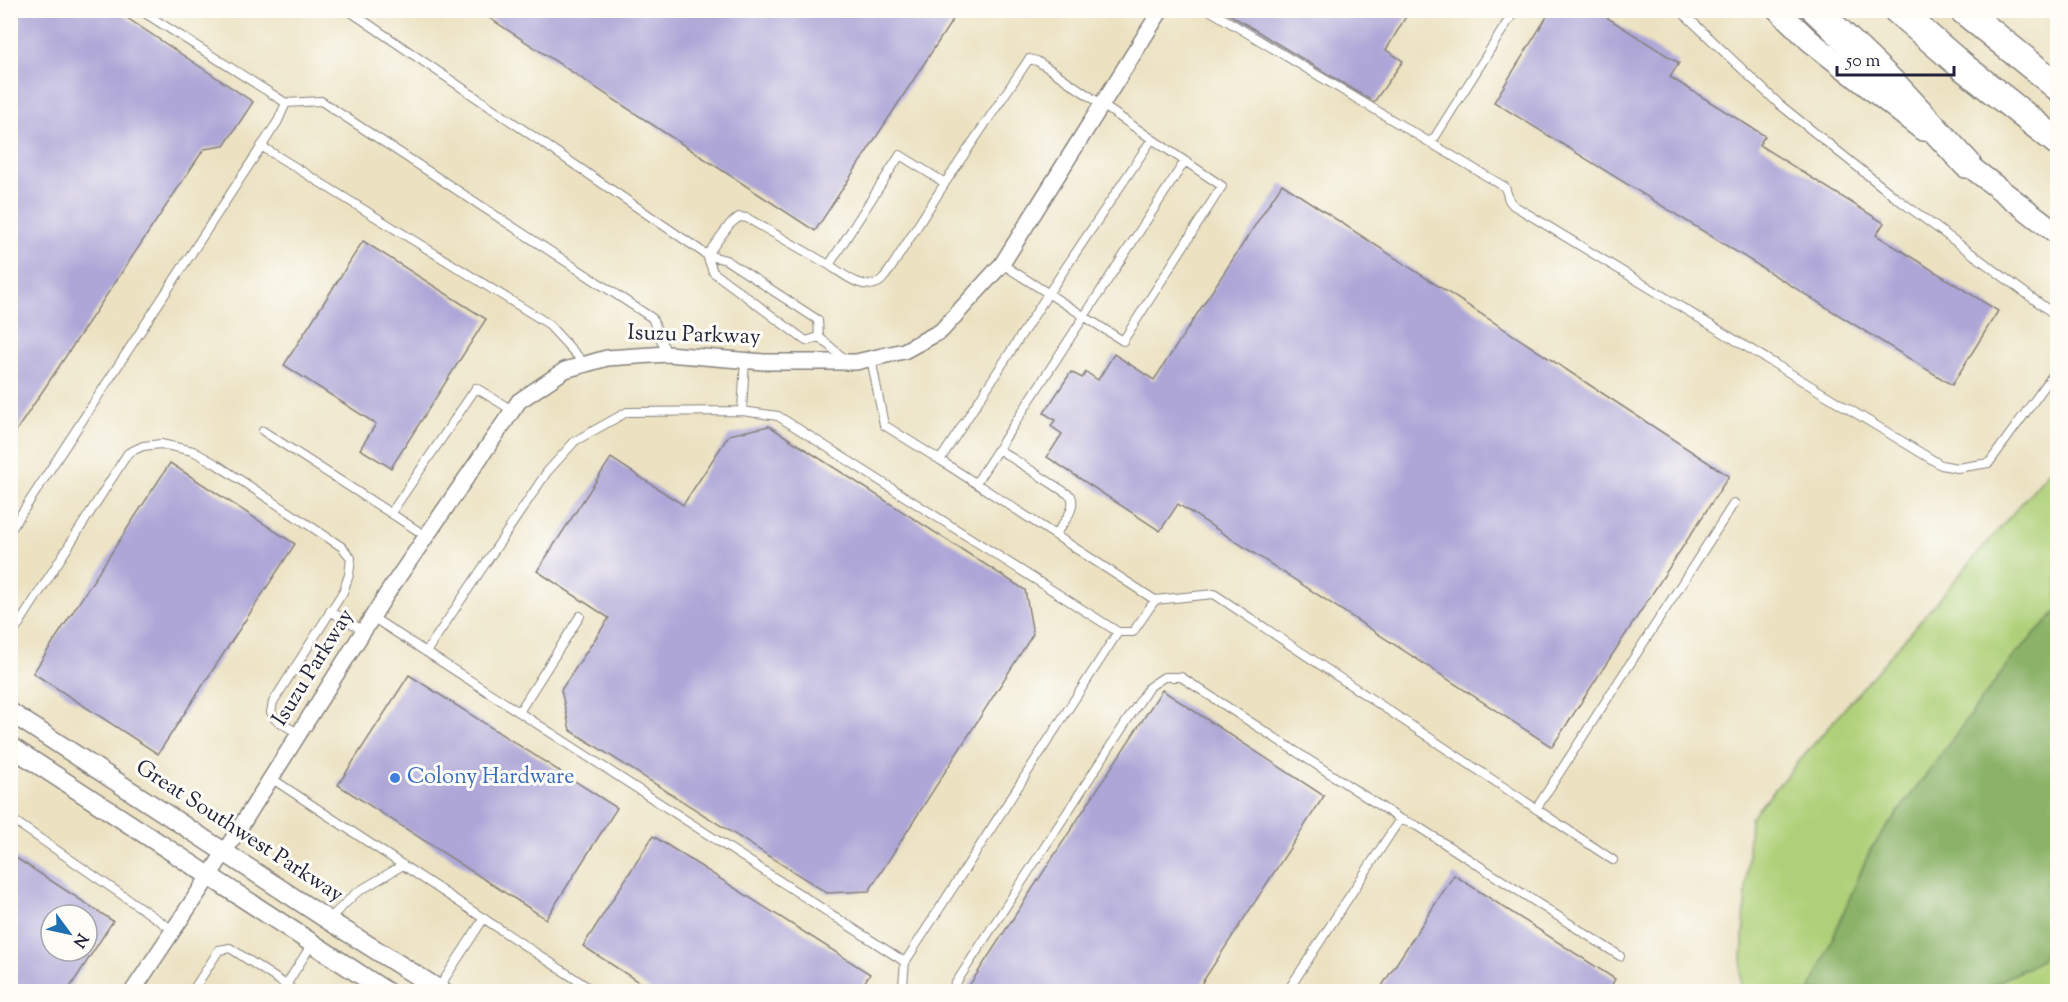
<svg xmlns="http://www.w3.org/2000/svg" width="2068" height="1002" font-family="'Sorts Mill Goudy',serif">
	<rect width="100%" height="100%" fill="#fdfcf7"/>
	<filter id="ink" filterUnits="userSpaceOnUse"><feTurbulence type="fractalNoise" baseFrequency=".0167" numOctaves="2"/><feDisplacementMap in="SourceGraphic" scale="12" xChannelSelector="R" yChannelSelector="G"/><feConvolveMatrix kernelMatrix="1 2 1 2 8 2 1 2 1" color-interpolation-filters="sRGB"/></filter>
	<filter id="wash" filterUnits="userSpaceOnUse"><feTurbulence type="fractalNoise" baseFrequency=".008" numOctaves="4" result="noise"/><feDisplacementMap in="SourceGraphic" scale="24" xChannelSelector="R" yChannelSelector="G"/><feGaussianBlur stdDeviation="1.35" result="paint"/><feColorMatrix in="noise" values="0 0 0 0 0 0 0 0 0 0 0 0 0 0 0 0 0 1.4 0 .05"/><feComposite in="paint" operator="in"/></filter>
	<g filter="url(#wash)">
		<rect width="100%" height="100%" fill="#ece2c2"/>
		<path fill="#afd078" stroke="#68795a" stroke-width="1.5" d="M2057 462V991L1740 992 1750 818Z"/>
		<path fill="#8bb268" stroke="#566a52" stroke-width="1.5" d="M2057 611 2058 905 2042 960 1989 987 1988 991H1810L1870 850 2014 656Z"/>
		<g id="blocks">
			<path fill="#ada6d7" fill-rule="evenodd" d="M10 10H115L253 102 224 146 204 149 10 440Z
				M477 10H959L815 231Z
				M1222 10H1410L1386 50 1403 61 1374 102Z
				M1551 10H1595L1679 63 1670 77 1765 136 1759 145 1884 223 1876 235 1998 311 1952 385 1494 102Z
				M1282 184 1729 476 1552 747 1178 504 1160 531 1047 457 1062 434 1051 426 1055 420 1044 413 1071 372 1082 378 1086 372 1098 380 1114 354 1154 380Z
				M363 241 486 319 391 468 360 449 376 424 284 365Z
				M769 426 1025 590 1033 634 869 891 827 893 570 730 561 690 609 618 537 571 611 458 683 505 729 435Z
				M170 463 295 544 158 754 33 673Z
				M409 675 617 808 546 919 338 785Z
				M1162 690 1324 796 1196 992H965Z
				M653 836 870 974 858 992H654L583 946Z
				M10 854 113 921 67 992H10ZM51 915H87V951H51Z
				M1454 875 1615 979 1608 992H1378Z"/>
		</g>
	</g>
	<g filter="url(#ink)">
		<use href="#blocks" fill-opacity="0" stroke="#87827e" stroke-width="1.5"/>
		<g fill="none" stroke-linecap="round" stroke-linejoin="round">
			<defs>
				<path id="service" d="M140 10 286 103 321 101 652 318 667 354
					M348 10 707 255 730 224 739 217 747 218 829 265 900 155 945 183 889 271C886 274 883 280 879 282 863 292 842 273 829 265
					M1209 10 1429 142 1435 137 1515 10
					M1680 10 1779 104 1895 197 2058 317
					M1429 142 1505 187 1509 200 1513 205 1941 465 1957 468 1989 463 2058 368
					M261 146 547 323 585 364
					M1002 264 1123 341 1222 186 1152 139
					M819 337 806 341 713 272 707 255 726 260 818 320 819 337 847 361
					M871 358 884 425 940 460 1048 294 1152 139 1051 70 1037 61 1029 59 945 183
					M742 411 778 416 1118 632 905 962
					M263 431 426 536
					M998 449 1071 496C1077 509 1062 524 1055 535
					M940 460 1155 600 1214 594 1613 860
					M976 483 1185 161
					M391 513 476 388 512 410
					M10 531 278 121 286 103
					M330 611 364 631
					M372 617 905 962 903 985 900 992
					M1118 632H1133L1155 600
					M10 638 128 453 143 446 161 444 193 451 216 464 342 547 351 558 349 575 343 592 273 702 271 712 275 719 299 734
					M426 652 547 472 575 441 627 412 742 411 745 360
					M519 712 580 616
					M271 778 595 992
					M1536 809 1734 503
					M10 818 173 930
					M328 920 356 893 403 865
					M438 989 484 918
					M192 992 219 950 230 948 286 985
					M296 992 286 985 312 944
					M950 992 1149 687 1164 677H1181L1400 819
					M1287 992 1400 819 1417 826 1620 956"/>
				<path id="minor" d="M132 992 210 875 388 592 519 401 565 370 607 358 667 354 764 362H856L904 351 941 331 1002 264 1161 10"/>
				<path id="tertiary" d="M10 712 328 920 443 992
					M10 746 387 992"/>
				<path id="secondary" d="M1778 10 1809 40 1923 130
					M1955 155 2058 234"/>
				<path id="motorway" d="M1816 10 1894 85 1967 164
					M1897 10 1962 66 2058 142
					M1963 10 2058 87"/>
			</defs>
			<use href="#service" stroke="#87827e" stroke-width="10"/>
			<use href="#minor" stroke="#87827e" stroke-width="18"/>
			<use href="#tertiary" stroke="#87827e" stroke-width="21"/>
			<use href="#secondary" stroke="#87827e" stroke-width="24"/>
			<use href="#motorway" stroke="#87827e" stroke-width="30"/>
			<use href="#service" stroke="#fff" stroke-width="8"/>
			<use href="#minor" stroke="#fff" stroke-width="15"/>
			<use href="#tertiary" stroke="#fff" stroke-width="18"/>
			<use href="#secondary" stroke="#fff" stroke-width="21"/>
			<use href="#motorway" stroke="#fff" stroke-width="27"/>
		</g>
	</g>
	<circle fill="#3f7fe0" stroke="#fdfcf7" stroke-width="2" cx="395" cy="778" r="6"/>
	<g text-anchor="middle" dominant-baseline="central" stroke-width="6" stroke-linejoin="round" paint-order="stroke">
		<g font-size="22" fill="#22223b" stroke="#fdfcf7">
			<text transform="translate(694 336) rotate(2)">Isuzu Parkway</text>
			<text transform="translate(314 668) rotate(-58)">Isuzu Parkway</text>
			<text transform="translate(239 832) rotate(33)">Great Southwest Parkway</text>
		</g>
		<g font-size="22" fill="#366cbe" stroke="#fdfcf7" text-anchor="start">
			<text x="407" y="778">Colony Hardware</text>
		</g>
	</g>
	<rect width="2068" height="1002" fill="none" stroke="#fdfcf7" stroke-width="36"/>
	<g transform="translate(69 933) rotate(123)"><circle r="28" fill="#fdfcf7" stroke="#a5a5ac" stroke-width="1.5"/>
	<path d="M0-4.5L10 22L0 15L-10 22Z" fill="#1f6fb2"/>
	<text y="-9" font-size="16" font-weight="bold" text-anchor="middle" fill="#22223b">N</text>
	</g>
	<path d="M1837 66v9h117v-9" fill="none" stroke="#22223b" stroke-width="3"/>
	<text x="1846" y="66" font-size="18" fill="#22223b" stroke="#fdfcf7" stroke-width="4.5" paint-order="stroke">50 m</text>
</svg>
